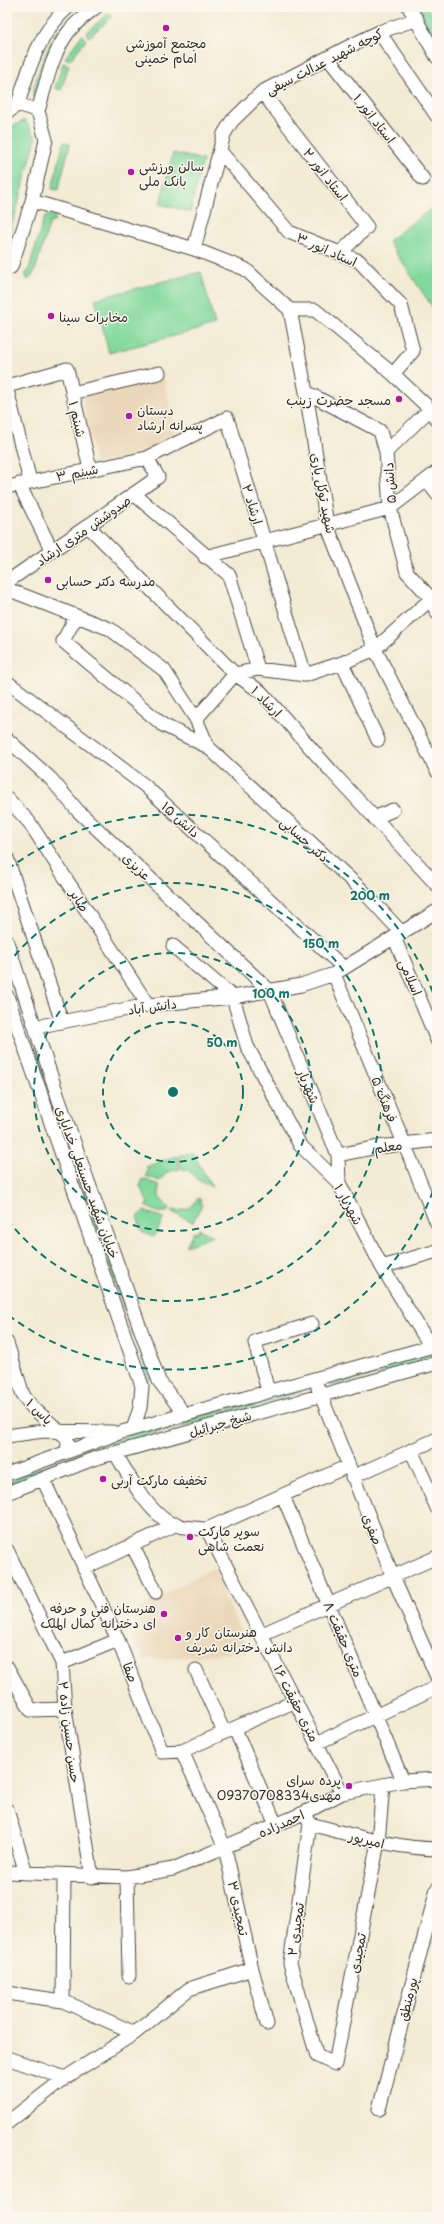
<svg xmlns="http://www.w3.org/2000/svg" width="444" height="2224" font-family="'Playpen Sans','Playpen Sans Arabic',sans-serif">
	<rect width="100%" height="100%" fill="#fbf7ec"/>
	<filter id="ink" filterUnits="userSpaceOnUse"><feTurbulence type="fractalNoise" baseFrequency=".025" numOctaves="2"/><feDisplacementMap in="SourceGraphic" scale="8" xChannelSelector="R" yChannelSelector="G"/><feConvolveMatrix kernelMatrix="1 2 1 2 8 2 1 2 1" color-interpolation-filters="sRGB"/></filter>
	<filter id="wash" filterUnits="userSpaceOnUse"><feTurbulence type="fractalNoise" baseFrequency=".012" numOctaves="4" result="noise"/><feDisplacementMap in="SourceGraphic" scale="16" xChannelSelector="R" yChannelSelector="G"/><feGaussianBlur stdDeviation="0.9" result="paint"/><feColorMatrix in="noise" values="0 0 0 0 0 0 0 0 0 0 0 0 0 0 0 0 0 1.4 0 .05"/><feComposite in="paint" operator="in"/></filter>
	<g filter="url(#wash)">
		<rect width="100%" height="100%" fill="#f3ebd4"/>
		<path fill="#ebd8ba" d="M164 378 175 437 132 458 95 463 82 395Z
			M214 1567 224 1593 222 1597 225 1602 228 1603 248 1652 144 1660 131 1639 144 1632 133 1612Z"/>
		<path fill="#82d99d" stroke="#568264" d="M417 7H426L437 21V43Z
			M109 13 112 17 89 37 86 33Z
			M61 29 48 54 35 96 33 97C32 84 50 35 61 29Z
			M82 35 86 40 70 60 65 58Z
			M63 63 69 65 61 90 55 88Z
			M25 120 36 138 7 244V129Z
			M64 142 70 144 58 190 52 189Z
			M173 153 203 160 190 212 160 204Z
			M437 204V314L388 241Z
			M48 215 55 216 54 222H50L34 273 28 280 25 274 28 272 44 218Z
			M201 272 215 325 109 353 95 299Z
			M7 954 151 1378 149 1381 7 970Z
			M192 1152 212 1187 198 1180 188 1170 182 1169 178 1156Z
			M176 1156 180 1169 167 1172 160 1181 146 1176 148 1169 146 1167Z
			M143 1179 159 1185V1197L169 1208 167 1212H158L145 1206 148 1203 140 1186Z
			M198 1198 201 1200 199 1203 202 1204 193 1222 172 1212V1210C184 1212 192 1209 198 1198Z
			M144 1211 164 1218 154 1237 143 1233 137 1217Z
			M199 1229 213 1236 186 1246 193 1232 197 1233Z
			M437 1353V1358L333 1386 329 1384 331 1380Z
			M297 1391H302L254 1408 134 1439 7 1486V1483L23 1474 133 1434Z"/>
	</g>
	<g filter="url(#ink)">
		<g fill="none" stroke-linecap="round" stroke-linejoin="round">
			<defs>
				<path id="minor" d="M409 7 437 57
					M379 32 437 116
					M328 58 423 179
					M262 92 367 227 340 253
					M18 104C29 68 39 32 68 7
					M38 111C46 84 52 52 70 30 77 21 87 14 96 7
					M7 113 18 104 38 111 46 140 32 201 11 267 7 269
					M220 151 289 232 359 261 401 305 413 351 393 374
					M32 201 194 249 245 269 290 310 306 392 327 525 375 649 437 771
					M194 249 224 134 232 121 262 92 350 46 379 32 417 19
					M290 310H315L393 374 430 409 437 419
					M7 386 67 369 90 469
					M7 390 30 481
					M306 392 380 431 386 452 390 508 407 572 437 605
					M72 393 159 373
					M386 452 430 409
					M427 481 437 494
					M19 484 52 551
					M7 487 147 458 227 418 305 675
					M134 494 229 575 258 669
					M88 526 235 674 261 692 332 772 437 885
					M205 557 390 508 437 472
					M7 582 158 477 147 458
					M7 589 110 629 164 670 196 719 208 747 364 892 401 932
					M76 617 63 641 163 725 208 747
					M342 663 378 740
					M7 682 144 785 344 968
					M196 719 235 674 258 669 305 675 342 663 375 649 431 599 437 613
					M7 739 51 779 78 811 270 991 338 1155 339 1183
					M7 798 29 822 148 1005
					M374 818 393 810
					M7 858 62 1022
					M394 937 437 1040
					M7 942 59 1100 159 1381 185 1415
					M173 946 233 997 247 1046 300 1145 339 1183 382 1267 431 1347
					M334 974 437 1223
					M7 996 142 1386 140 1408 133 1429
					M35 1027 148 1005 233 997 301 985 334 974 437 911
					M338 1155 378 1147 437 1140
					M382 1267 437 1251
					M7 1343 23 1395 33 1408 66 1437 68 1443 67 1452
					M318 1388 393 1577 437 1677
					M268 1391 255 1343 256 1341 312 1324
					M7 1436 43 1431 113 1432
					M411 1450 437 1508
					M115 1453C129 1475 143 1504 165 1520 176 1528 194 1528 207 1529L348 1466
					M7 1474 122 1432 437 1345
					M352 1477 437 1439
					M43 1479 118 1640 162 1752 182 1751 225 1848 252 1969 267 2024
					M7 1493 93 1459 437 1363
					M283 1496 403 1781
					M207 1529 342 1793
					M132 1545 156 1592
					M7 1550 62 1663 65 1709 92 1877
					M84 1568 177 1524
					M262 1634 437 1557
					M62 1663 118 1640
					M7 1667 31 1710 65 1709
					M196 1670 224 1732
					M235 1729 276 1825
					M317 1743 437 1687
					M182 1751 296 1701
					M7 1810 26 1873
					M307 1817 310 1824C353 1835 393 1848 437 1849
					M310 1824 290 1963 317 2056 335 2064 378 1842 383 1785
					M7 1872 127 1877 173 1869 306 1812 342 1793 403 1781 437 1779
					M64 1876 63 2001 135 2033
					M127 1877 129 1976
					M7 1993 63 2001
					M7 2058 65 2078 135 2033 189 1989 252 1969
					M379 2109 437 1889
					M7 2123 65 2078"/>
			</defs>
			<use href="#minor" stroke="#494844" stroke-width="15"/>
			<use href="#minor" stroke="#fff" stroke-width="13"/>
		</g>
	</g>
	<g fill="none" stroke="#0f766e" stroke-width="2" stroke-dasharray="7 5">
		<circle cx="173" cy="1092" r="70"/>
		<circle cx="173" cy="1092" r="139"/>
		<path d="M7 965A209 209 0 1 1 7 1219"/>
		<path d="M437 1180A278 278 0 0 1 8 1315M8 869A278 278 0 0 1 437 1004"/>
	</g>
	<g fill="#b5179e" stroke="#fbf7ec" stroke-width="1.5">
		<circle cx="166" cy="28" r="4"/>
		<circle cx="131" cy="172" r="4"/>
		<circle cx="51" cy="316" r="4"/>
		<circle cx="399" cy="399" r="4"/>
		<circle cx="129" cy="416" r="4"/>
		<circle cx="48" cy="580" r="4"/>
		<circle cx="103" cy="1479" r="4"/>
		<circle cx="190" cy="1537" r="4"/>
		<circle cx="164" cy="1614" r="4"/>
		<circle cx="178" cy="1638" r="4"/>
		<circle cx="349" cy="1786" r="4"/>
	</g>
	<g text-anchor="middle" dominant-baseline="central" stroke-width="3" stroke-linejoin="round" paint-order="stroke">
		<g font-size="13" fill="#2b2b2b" stroke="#fbf7ec" text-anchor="start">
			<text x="166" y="42" text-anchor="middle">مجتمع آموزشی<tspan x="166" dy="15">امام خمینی</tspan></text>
			<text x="139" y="165">سالن ورزشی<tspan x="139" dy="15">بانک ملی</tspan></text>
			<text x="59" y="316">مخابرات سینا</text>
			<text x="391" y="399" text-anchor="end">مسجد حضرت زینب</text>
			<text x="137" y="409">دبستان<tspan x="137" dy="15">پسرانه ارشاد</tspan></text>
			<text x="56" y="580">مدرسه دکتر حسابی</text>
			<text x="111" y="1479">تخفیف مارکت آربی</text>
			<text x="198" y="1530">سوپر مارکت<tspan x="198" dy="15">نعمت شاهی</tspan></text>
			<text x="156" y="1607" text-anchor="end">هنرستان فنی و حرفه<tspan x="156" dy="15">ای دخترانه کمال الملک</tspan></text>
			<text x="186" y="1631">هنرستان کار و<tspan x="186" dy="15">دانش دخترانه شریف</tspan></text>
			<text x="341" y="1779" text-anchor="end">پرده سرای<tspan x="341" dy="15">مهدی09370708334</tspan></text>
		</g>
		<g font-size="13" fill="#2b2b2b" stroke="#fbf7ec">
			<text transform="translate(324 61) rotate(-27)">کوچه شهید عدالت سیفی</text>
			<text transform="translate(375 118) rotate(52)">استاد انور ۱</text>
			<text transform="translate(326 174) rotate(52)">استاد انور ۲</text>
			<text transform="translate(327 249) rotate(24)">استاد انور ۳</text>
			<text transform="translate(78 419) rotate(77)">شبنم ۱</text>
			<text transform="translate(77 472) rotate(-11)">شبنم ۳</text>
			<text transform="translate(389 483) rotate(-94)">دانش ۵</text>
			<text transform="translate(324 493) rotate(79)">شهید توکل یاری</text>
			<text transform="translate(253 504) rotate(73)">ارشاد ۲</text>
			<text transform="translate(83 530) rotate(-35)">صدوشش متری ارشاد</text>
			<text transform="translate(267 701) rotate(45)">ارشاد ۱</text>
			<text transform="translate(181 819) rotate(42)">دانش ۱۵</text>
			<text transform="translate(305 839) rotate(42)">دکتر حسابی</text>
			<text transform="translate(137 866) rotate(43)">عزیزی</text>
			<text transform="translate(80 900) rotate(57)">صابر</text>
			<text transform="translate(411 977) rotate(67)">اسلامی</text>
			<text transform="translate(152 1006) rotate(-8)">دانش آباد</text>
			<text transform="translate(309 1086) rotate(67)">شهریار</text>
			<text transform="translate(385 1099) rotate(68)">فرهنگ ۵</text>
			<text transform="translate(388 1146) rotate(-8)">معلم</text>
			<text transform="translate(88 1182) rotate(70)">خیابان شهید حسینعلی خدایاری</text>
			<text transform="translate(349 1204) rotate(61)">شهریار ۱</text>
			<text transform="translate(40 1411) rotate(44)">یاس ۱</text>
			<text transform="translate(220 1423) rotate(-16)">شیخ جبرائیل</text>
			<text transform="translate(373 1529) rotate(68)">صفری</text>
			<text transform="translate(344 1639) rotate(67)">۸ متری حقیقت</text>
			<text transform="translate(131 1672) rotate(69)">صفا</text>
			<text transform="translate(297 1703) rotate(63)">۱۶ متری حقیقت</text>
			<text transform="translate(70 1732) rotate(83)">حسن حسین زاده ۲</text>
			<text transform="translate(281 1823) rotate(-24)">احمدزاده</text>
			<text transform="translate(367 1839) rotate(14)">امیرپور</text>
			<text transform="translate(239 1908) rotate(78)">تمجیدی ۳</text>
			<text transform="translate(295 1929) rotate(-82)">تمجیدی ۲</text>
			<text transform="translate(357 1953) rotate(-79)">تمجیدی</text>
			<text transform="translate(407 1999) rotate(-76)">پورمنطق</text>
		</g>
	</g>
	<circle cx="173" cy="1092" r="6" fill="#0f766e" stroke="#fbf7ec" stroke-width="2"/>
	<g font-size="12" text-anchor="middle" font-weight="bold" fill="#0f766e" stroke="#fbf7ec" stroke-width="3" stroke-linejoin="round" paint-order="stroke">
		<text x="370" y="900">200 m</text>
		<text x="321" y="948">150 m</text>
		<text x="271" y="998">100 m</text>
		<text x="222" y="1047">50 m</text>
	</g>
	<rect width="444" height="2224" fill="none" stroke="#fbf7ec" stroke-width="24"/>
</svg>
